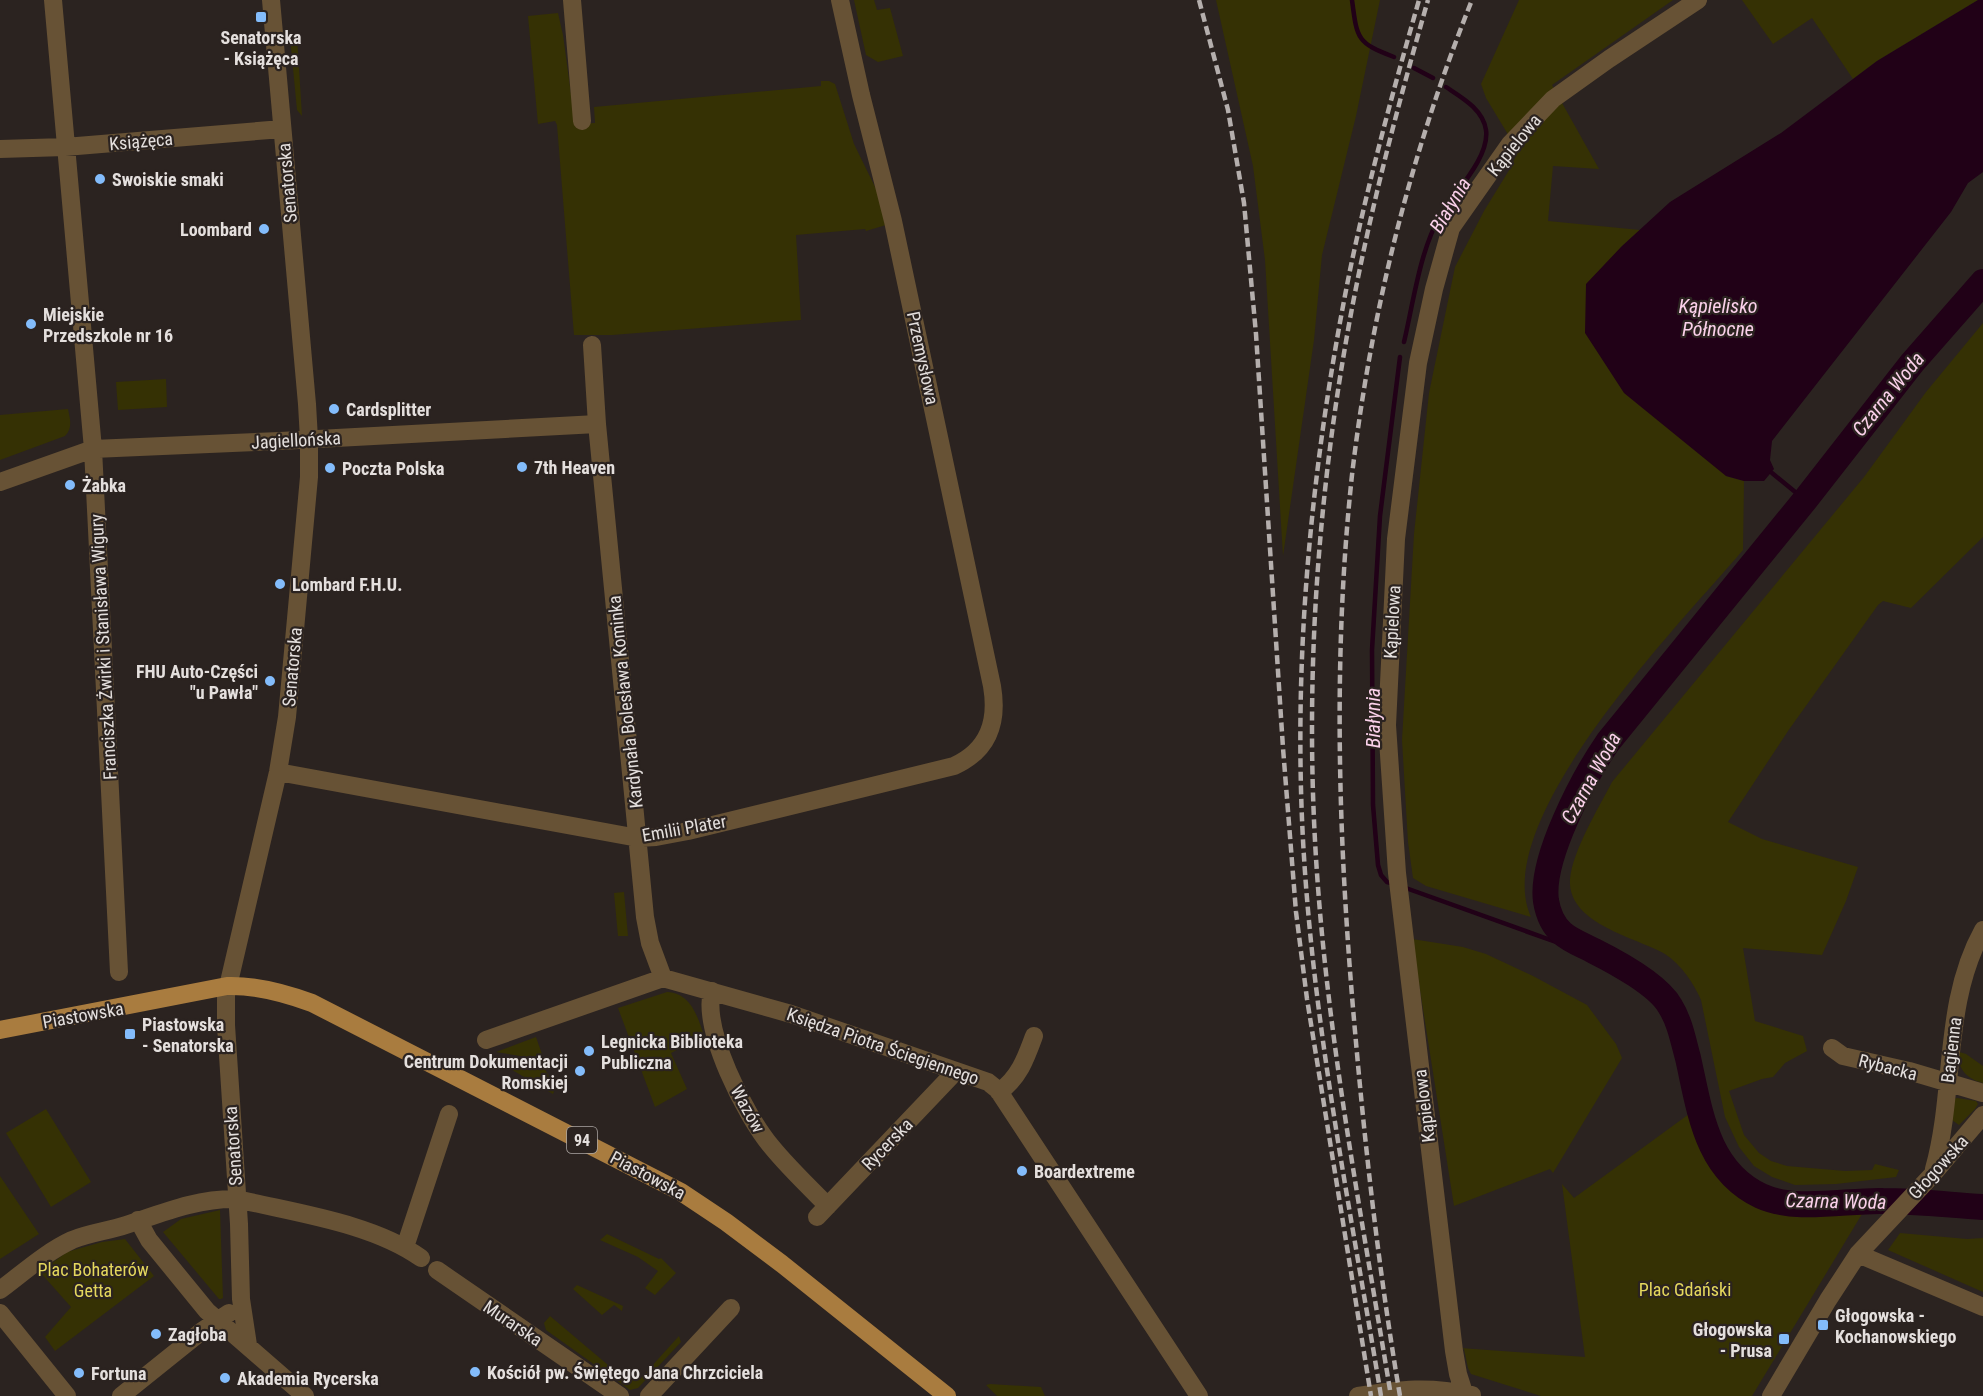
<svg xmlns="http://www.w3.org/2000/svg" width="1983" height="1396" font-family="'Roboto Condensed',sans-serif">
	<rect width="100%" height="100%" fill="#2b2320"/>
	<path fill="#353104" d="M854 0H874L877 10 890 8 903 56 878 62 866 55Z
		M1216 0H1380L1356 116 1322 255 1314 340 1283 556 1265 260 1253 166Z
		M1519 0H1673L1552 85 1599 169 1553 166 1548 221 1640 230 1621 247 1726 476 1744 481 1743 550C1683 621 1487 820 1531 917L1426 886 1413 878 1408 842 1402 740 1414 534 1429 393 1455 267 1484 211 1511 167 1518 151 1486 98 1481 84Z
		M1742 0H1978L1877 61 1853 79 1812 18 1773 44Z
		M558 13 563 35 575 124 595 123 594 107 821 86V81H829L835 84 854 144 879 195 886 225 866 231 865 229 796 235 801 320 612 335H574L557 125 555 121 538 124 528 16Z
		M297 36 302 116 297 110 290 37Z
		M1983 323V537L1911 608 1883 601 1878 605 1788 731 1728 822 1762 839 1858 867 1846 901 1822 955 1743 948 1755 1021 1803 1036 1807 1051 1785 1063 1773 1077 1762 1079 1729 1091 1744 1135 1759 1153 1771 1161 1787 1166 1845 1171 1872 1170 1875 1164 1899 1170 1896 1177 1836 1184 1795 1185 1772 1177 1754 1166 1739 1147 1725 1117 1701 1000C1694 984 1681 964 1665 954 1635 937 1567 924 1570 879 1573 850 1598 809 1612 782L1864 477 1926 392Z
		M166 379 167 407 118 410 116 382Z
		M68 409C70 419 73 428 65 436L0 460V415Z
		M624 892 628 936H618L614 893Z
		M1412 939 1463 947 1486 954 1533 976 1587 1005 1616 1044 1622 1058 1553 1173 1550 1169 1454 1206Z
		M667 992C691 993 698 1017 704 1036L671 1053 687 1089 655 1107 618 1008Z
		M536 1037 544 1060 496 1052Z
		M1959 1052 1966 1054 1983 1066V1083C1968 1080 1956 1068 1959 1052Z
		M496 1056 543 1065 555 1089 553 1094 497 1061Z
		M1957 1098 1976 1101 1978 1104 1975 1109 1959 1125 1952 1120 1954 1099Z
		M46 1109 91 1182 51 1207 6 1133Z
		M1689 1114 1695 1134 1710 1167 1728 1187 1743 1198 1765 1209 1862 1214 1752 1396H1541L1471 1374 1468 1368 1464 1349 1460 1348 1585 1357 1562 1184 1574 1198Z
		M0 1176 39 1234 0 1259Z
		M220 1210 223 1298 221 1299H219L163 1232 181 1219Z
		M1900 1233 1967 1239 1983 1238V1292L1888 1250Z
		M607 1234 659 1259 661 1258 676 1273 655 1295 645 1288 658 1271 638 1257 600 1240Z
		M125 1239 154 1276 55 1351 45 1337 71 1307 40 1272 67 1252 102 1242Z
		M577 1285 623 1306 622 1311 614 1305 602 1315 573 1289Z
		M550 1316 627 1381 634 1374 640 1379 679 1336 681 1342 638 1388 630 1390 546 1330 544 1323Z
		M990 1384 1041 1387 1045 1396H997L986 1385Z"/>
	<path fill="#210117" d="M1978 0H1983V172L1968 183 1951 212 1772 441 1770 460 1774 469 1764 481H1744L1726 476 1624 393 1585 333 1586 284 1621 247 1670 202 1781 133 1877 61Z"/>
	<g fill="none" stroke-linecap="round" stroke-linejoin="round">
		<path stroke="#210117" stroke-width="4.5" d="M1352 0C1357 39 1357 43 1394 57
			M1414 68 1433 78
			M1404 342C1413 304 1420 251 1439 218 1453 194 1490 158 1486 130 1483 109 1461 97 1446 87
			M1772 473 1805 500
			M1395 884 1387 882 1381 875 1378 865 1373 805 1372 650 1380 516 1400 357
			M1403 887 1556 942 1573 940"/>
		<path stroke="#210117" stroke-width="26" d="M1983 282 1912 363 1805 500 1608 742C1584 777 1540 859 1546 901 1548 913 1553 925 1562 933 1571 941 1583 945 1594 951 1616 962 1658 985 1670 1006 1680 1022 1683 1040 1688 1058 1700 1111 1706 1170 1761 1196 1796 1212 1846 1200 1883 1201 1917 1201 1950 1205 1983 1207"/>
		<path stroke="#675235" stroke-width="18" d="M53 0 93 449 119 972
			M572 0 582 121
			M0 149 65 147 282 129
			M592 345 597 424 645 917 650 943 663 978
			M0 482 93 449 280 441 597 424
			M278 772 638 838 656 837 688 831 954 766C989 750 998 721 992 686L893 221 861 95 840 0
			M712 991C702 1030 745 1115 771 1146 788 1167 808 1186 828 1206
			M486 1040 663 978 791 1014 988 1082 998 1090 1199 1396
			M1832 1048 1843 1056 1909 1071 1983 1093
			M999 1092C1019 1078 1026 1058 1034 1036
			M1934 1169C1956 1090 1942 1004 1983 930
			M817 1217 956 1071
			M138 1220 149 1240 207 1311 305 1396
			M405 1247 449 1114
			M1858 1254 1983 1307
			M437 1270 620 1396
			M0 1290C23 1273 46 1252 72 1240 89 1233 108 1231 126 1225 162 1213 198 1198 237 1199 295 1213 372 1223 421 1258
			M0 1313 67 1396
			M248 1345 241 1299 239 1224 226 1025V995L278 772 287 717 309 477V439L307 404 271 0
			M121 1396 202 1331 229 1313
			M649 1396 731 1308
			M1358 1396C1401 1389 1429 1386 1472 1395
			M1465 1396 1458 1374 1454 1351 1397 873 1387 725 1396 539 1418 363 1434 289 1451 228 1510 144 1553 99 1609 59 1698 0
			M1771 1396 1828 1300 1858 1254 1933 1174 1983 1115"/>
		<path stroke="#a97c3f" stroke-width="18" d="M0 1030 227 986C257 985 285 993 312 1003L681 1192 726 1222 782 1264 947 1396"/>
		<path stroke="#b5afad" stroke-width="4.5" stroke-dasharray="9 4.5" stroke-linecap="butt" d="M1199 0 1228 110 1244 203 1256 334 1283 748 1296 912 1307 999 1371 1396
			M1390 1390C1361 1213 1327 1037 1316 858 1305 682 1317 503 1348 330 1368 218 1397 108 1428 0
			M1381 1396C1351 1212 1313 1027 1303 840 1293 652 1312 461 1349 275 1368 183 1393 91 1419 0
			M1400 1396C1378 1267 1364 1138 1353 1008 1338 830 1333 652 1352 475 1371 312 1411 152 1472 0"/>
	</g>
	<g fill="#83bcfb" stroke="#2b2320" stroke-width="2">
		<rect x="255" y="11" width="12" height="12" rx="3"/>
		<circle cx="100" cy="179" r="6"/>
		<circle cx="264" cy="229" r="6"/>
		<circle cx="31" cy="324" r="6"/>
		<circle cx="334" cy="409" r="6"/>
		<circle cx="522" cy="467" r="6"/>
		<circle cx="330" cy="468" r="6"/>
		<circle cx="70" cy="485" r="6"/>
		<circle cx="280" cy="584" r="6"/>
		<circle cx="270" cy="681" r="6"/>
		<rect x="124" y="1028" width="12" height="12" rx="3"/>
		<circle cx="589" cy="1051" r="6"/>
		<circle cx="580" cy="1071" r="6"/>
		<circle cx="1022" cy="1171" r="6"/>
		<rect x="1817" y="1319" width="12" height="12" rx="3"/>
		<circle cx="156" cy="1334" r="6"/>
		<rect x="1778" y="1333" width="12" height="12" rx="3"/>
		<circle cx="475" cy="1372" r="6"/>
		<circle cx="79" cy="1373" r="6"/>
		<circle cx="225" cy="1378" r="6"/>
	</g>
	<g text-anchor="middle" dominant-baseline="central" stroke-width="4.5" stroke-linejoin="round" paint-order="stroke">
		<rect fill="#2b2320" stroke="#aca7a4" stroke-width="1.5" x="567" y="1127" width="30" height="26" rx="4.5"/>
		<g font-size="16" font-weight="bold" fill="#e4dfdd">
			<text x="582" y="1140">94</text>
		</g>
		<g font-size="18" font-weight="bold" fill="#e4dfdd" stroke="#2b2320" text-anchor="start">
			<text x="261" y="37" text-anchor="middle">Senatorska<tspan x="261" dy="21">- Książęca</tspan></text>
			<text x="112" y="179">Swoiskie smaki</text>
			<text x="252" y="229" text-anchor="end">Loombard</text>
			<text x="43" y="314">Miejskie<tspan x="43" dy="21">Przedszkole nr 16</tspan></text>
			<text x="346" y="409">Cardsplitter</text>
			<text x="534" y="467">7th Heaven</text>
			<text x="342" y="468">Poczta Polska</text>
			<text x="82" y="485">Żabka</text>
			<text x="292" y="584">Lombard F.H.U.</text>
			<text x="258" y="671" text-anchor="end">FHU Auto-Części<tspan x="258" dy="21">"u Pawła"</tspan></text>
			<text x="142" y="1024">Piastowska<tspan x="142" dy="21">- Senatorska</tspan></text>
			<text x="601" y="1041">Legnicka Biblioteka<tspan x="601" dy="21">Publiczna</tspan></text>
			<text x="568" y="1061" text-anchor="end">Centrum Dokumentacji<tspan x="568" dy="21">Romskiej</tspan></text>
			<text x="1034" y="1171">Boardextreme</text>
			<text x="1835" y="1315">Głogowska -<tspan x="1835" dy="21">Kochanowskiego</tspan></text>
			<text x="1772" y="1329" text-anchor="end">Głogowska<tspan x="1772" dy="21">- Prusa</tspan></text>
			<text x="168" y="1334">Zagłoba</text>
			<text x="487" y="1372">Kościół pw. Świętego Jana Chrzciciela</text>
			<text x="91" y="1373">Fortuna</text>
			<text x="237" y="1378">Akademia Rycerska</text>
		</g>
		<g font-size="18" fill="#e4dfdd" stroke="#2b2320">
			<text transform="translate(141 141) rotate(-5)">Książęca</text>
			<text transform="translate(1514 145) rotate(-51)">Kąpielowa</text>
			<text transform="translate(287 183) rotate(-95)">Senatorska</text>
			<text transform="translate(923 358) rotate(78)">Przemysłowa</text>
			<text transform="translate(296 440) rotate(-3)">Jagiellońska</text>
			<text transform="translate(1392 622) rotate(-87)">Kąpielowa</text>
			<text transform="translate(103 647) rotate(-93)">Franciszka Żwirki i Stanisława Wigury</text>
			<text transform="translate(292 667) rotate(-85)">Senatorska</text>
			<text transform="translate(625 702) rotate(-96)">Kardynała Bolesława Kominka</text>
			<text transform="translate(684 828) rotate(-10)">Emilii Plater</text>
			<text transform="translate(83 1015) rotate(-10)">Piastowska</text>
			<text transform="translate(883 1046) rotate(19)">Księdza Piotra Ściegiennego</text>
			<text transform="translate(1951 1050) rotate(-83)">Bagienna</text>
			<text transform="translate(1888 1067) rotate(14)">Rybacka</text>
			<text transform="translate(1424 1106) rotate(-97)">Kąpielowa</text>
			<text transform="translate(748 1109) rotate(61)">Wazów</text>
			<text transform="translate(887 1144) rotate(-46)">Rycerska</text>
			<text transform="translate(233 1146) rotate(-94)">Senatorska</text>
			<text transform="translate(1938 1167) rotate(-48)">Głogowska</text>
			<text transform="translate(648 1175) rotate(28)">Piastowska</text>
			<text transform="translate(513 1323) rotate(34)">Murarska</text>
		</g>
		<g font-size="18" fill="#e5d85d" stroke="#2b2320">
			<text x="93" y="1269">Plac Bohaterów<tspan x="93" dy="21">Getta</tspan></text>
			<text x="1685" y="1289">Plac Gdański</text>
		</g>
		<g font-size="20" font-style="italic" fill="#fbd1ea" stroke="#2b2320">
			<text transform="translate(1450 205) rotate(-59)">Białynia</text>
			<text x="1718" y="306">Kąpielisko<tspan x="1718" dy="23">Północne</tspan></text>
			<text transform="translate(1888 394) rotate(-51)">Czarna Woda</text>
			<text transform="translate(1373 718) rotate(-90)">Białynia</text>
			<text transform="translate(1591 778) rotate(-61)">Czarna Woda</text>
			<text transform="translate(1836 1201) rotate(1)">Czarna Woda</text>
		</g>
	</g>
</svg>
